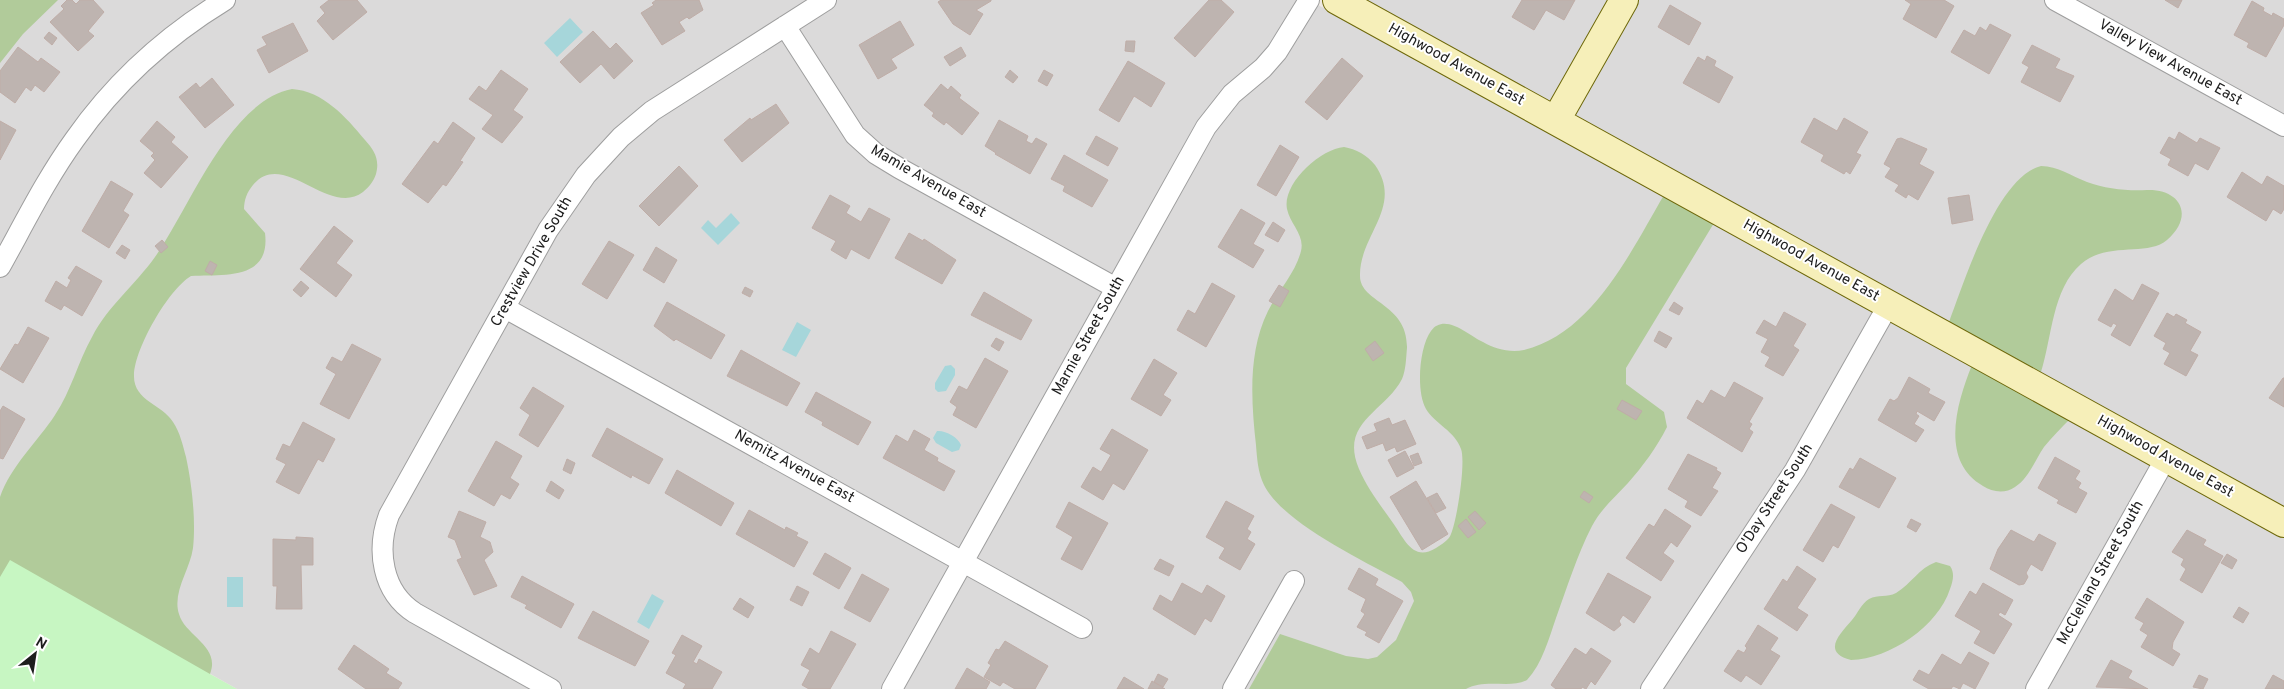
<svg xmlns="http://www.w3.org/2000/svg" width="2284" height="689" font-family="Overpass,sans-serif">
	<rect width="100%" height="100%" fill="#eee9e3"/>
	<path fill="#dbdada" d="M0 0H1309L2284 537V689H237L10 560 0 577Z
		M1365 0H2284V506L1599 129Z"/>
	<path fill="#b1cb9a" d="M0 0H58L23 34 0 63Z
		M292 89C323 91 346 117 365 140 374 150 380 159 376 174 374 181 368 188 363 192 329 218 283 148 253 185 247 192 244 200 244 209L265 233C271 281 223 274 191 276 168 290 135 348 134 375 133 401 162 404 173 422 180 432 183 446 186 457 192 485 196 520 193 548 190 570 172 592 179 614 185 636 221 646 210 674L0 689C0 641 0 593 0 546 0 533 0 508 0 497 10 467 38 441 55 415 71 391 78 362 92 337 108 306 135 285 155 257 189 209 229 101 292 89Z
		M1344 147C1356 149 1367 155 1375 165 1404 207 1359 235 1360 276 1360 303 1408 303 1407 348 1406 358 1406 370 1402 379 1385 412 1339 422 1359 469 1367 488 1381 506 1393 523 1405 540 1413 562 1436 548 1442 544 1449 540 1451 534 1457 520 1466 462 1461 449 1455 431 1435 424 1426 409 1416 392 1419 347 1431 331 1445 312 1469 336 1483 342 1495 349 1510 353 1524 350 1593 333 1631 251 1664 195L1714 223 1626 368V384L1664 412 1667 427C1657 447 1643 466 1628 483 1615 497 1601 509 1592 526 1577 555 1567 588 1556 618 1549 638 1542 664 1527 680 1510 689 1485 678 1466 689H1249L1280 634 1346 656 1368 659 1377 657 1396 640 1414 601 1411 592 1402 582C1364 561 1283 523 1264 485 1258 473 1257 458 1256 445 1251 400 1248 352 1268 311 1278 291 1296 272 1301 251 1305 235 1290 224 1287 209 1282 184 1320 149 1344 147Z
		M2041 166C2058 166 2071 176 2087 182 2106 189 2127 191 2147 190 2182 189 2194 217 2167 240 2147 257 2107 241 2081 264 2052 289 2052 338 2041 372L1949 322C1964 282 1997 177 2041 166Z
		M1972 365 2070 419C2061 428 2052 437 2044 447 2035 460 2029 478 2015 487 2005 494 1992 492 1983 486 1939 461 1957 402 1972 365Z
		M1936 562 1950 566C1955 573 1953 581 1950 589 1938 626 1890 659 1851 660 1821 652 1840 634 1852 620 1858 613 1861 604 1869 599 1878 594 1887 598 1896 593 1911 584 1919 568 1936 562Z"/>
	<path fill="#c7f6c2" d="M10 560 210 674 237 689H0V577Z"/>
	<path fill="#a6d6da" d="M570 18 583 32 557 57 544 43Z
		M731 213 740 223 718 245 701 228 708 220 716 228Z
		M797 322 811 330 796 357 782 350Z
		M951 365 955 369V375L946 391 938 392 935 389V383L945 366Z
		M937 431C945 430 958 437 961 445L959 450 952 452 936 443 933 438Z
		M227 577H243V607H227Z
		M652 594 664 601 649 629 637 622Z"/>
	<path fill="#beb4b0" stroke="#bfada7" d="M67 0H72L76 4 80 0H93L104 12 88 31 94 36 78 51 50 22 64 9 61 6Z
		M329 0H357L367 12 333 40 317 21 325 13 320 7Z
		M656 0H699L703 10 689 19 687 17 679 22 685 31 662 45 641 13 654 5 652 3Z
		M941 0H991V1L976 10 983 14 970 35 953 24 938 2Z
		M1209 0H1221L1234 12 1195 57 1174 38Z
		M1522 0H1575L1564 20 1546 10 1534 30 1512 17Z
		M1905 0H1944L1954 6 1936 38 1903 19 1911 4Z
		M2165 0H2182L2178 8Z
		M2252 1 2264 8 2263 11 2272 16 2273 13 2284 19V25L2266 57 2247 47 2249 43 2234 35Z
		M1670 5 1701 23 1689 45 1658 27Z
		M900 21 914 45 891 59 897 68 878 79 859 45Z
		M293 23 308 51 269 73 257 50 267 45 262 37Z
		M1990 24 2011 35 1989 74 1951 52 1964 30 1975 36 1980 27 1986 31Z
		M593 31 610 49 616 43 633 61 614 79 601 64 580 83 560 62Z
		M49 32 57 38 52 45 44 38Z
		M1126 41H1135L1134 52 1125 51Z
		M2032 45 2060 59 2055 68 2074 76 2060 102 2021 82 2029 67 2022 63Z
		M18 47 38 62 41 58 60 72 44 92 35 85 31 91 26 87 15 103 0 92V71Z
		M961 47 966 56 950 66 944 57Z
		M1707 56 1716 61 1714 66 1733 77 1719 103 1683 83 1698 57 1705 61Z
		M1342 58 1363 76 1327 120 1305 102Z
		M1128 61 1165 83 1151 107 1134 96 1119 122 1099 110Z
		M501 70 528 89 513 110 523 117 502 143 482 129 493 115 469 99 479 86 486 91Z
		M1010 70 1018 77 1013 83 1005 77Z
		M1044 70 1053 75 1047 86 1038 81Z
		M212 78 234 105 205 128 179 97 196 83 200 88Z
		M941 84 948 90 951 86 961 95 959 98 979 113 962 135 946 122 944 125 932 116 934 113 924 105Z
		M776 104 789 123 742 162 724 140 750 118 751 120Z
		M1814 118 1837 131 1844 118 1868 132 1856 153 1861 155 1850 174 1846 171 1844 174 1821 161 1824 155 1801 142Z
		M999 120 1028 136 1026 141 1032 144 1036 138 1047 144 1030 174 995 154 996 153 985 146Z
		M0 121 16 130 0 160Z
		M157 121 175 137 171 142 188 157 161 188 144 173 155 160 151 156 154 153 140 141Z
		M453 122 475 138 460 161 463 162 446 186 443 184 428 203 402 184 434 141 438 144Z
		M2179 132 2197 143 2200 138 2220 148 2208 170 2195 163 2188 176 2168 165 2171 159 2160 153 2169 137 2175 140Z
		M1096 136 1118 148 1108 166 1086 154Z
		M1901 138 1927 149 1919 164 1934 172 1918 200 1908 194 1906 198 1895 191 1899 185 1885 177 1891 168 1884 164 1897 139Z
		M1280 145 1299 157 1276 196 1257 185Z
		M1064 155 1108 180 1092 207 1063 191 1065 186 1051 179Z
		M679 166 698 186 659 226 639 206Z
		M2242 172 2262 185 2267 176 2284 186V209L2281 214 2273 209 2266 221 2227 197Z
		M111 181 133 194 123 211 129 215 109 248 82 231Z
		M830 195 850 206 846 213 861 222 869 208 890 219 869 259 851 249 846 259 831 250 836 241 812 228Z
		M1969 195 1973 220 1952 224 1948 198Z
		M1241 209 1265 223 1253 244 1264 250 1253 268 1218 247Z
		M1273 222 1285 230 1278 242 1265 235Z
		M334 226 353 241 336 263 352 275 336 297 300 269Z
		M909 233 923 241 924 239 956 260 942 284 895 258Z
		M162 240 168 247 161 253 155 246Z
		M609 241 634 255 607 299 582 284Z
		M122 245 130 250 125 259 116 253Z
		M656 247 677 260 664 283 643 270Z
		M210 261 217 265 212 275 205 271Z
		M76 266 102 281 82 316 64 305 61 310 45 301 56 281 67 288 71 280 68 278Z
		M301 281 309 288 301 297 293 290Z
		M1212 283 1235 296 1206 347 1177 330 1188 310 1195 314Z
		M2142 284 2159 293 2130 346 2111 335 2117 325 2113 323 2111 327 2098 320 2115 289 2133 301Z
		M1279 285 1289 291 1280 307 1269 301Z
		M745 287 753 291 750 297 742 293Z
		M984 292 1032 320 1021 340 971 315Z
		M667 302 725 335 711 359 676 339 674 341 654 326Z
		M1674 302 1683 308 1679 315 1669 310Z
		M1784 312 1806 324 1793 346 1799 350 1783 376 1765 366 1770 357 1761 352 1768 339 1756 333 1764 320 1776 327Z
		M2167 313 2174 317 2176 314 2187 320 2185 323 2201 332 2190 351 2198 355 2186 376 2164 364 2170 353 2163 349 2166 343 2154 336Z
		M28 327 49 338 23 383 0 369 15 344 18 345Z
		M1659 331 1672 338 1666 348 1654 341Z
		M996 338 1004 342 999 351 991 346Z
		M1375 341 1384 353 1373 361 1365 349Z
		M352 344 381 359 349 419 320 404 336 374 326 368 332 357 342 362Z
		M741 350 800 383 787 406 727 376Z
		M985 358 1008 371 976 428 953 415 957 407 950 402 959 386 967 390Z
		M1154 359 1177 373 1163 395 1171 400 1161 416 1131 399Z
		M1909 377 1930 389 1928 393 1945 402 1934 421 1917 411 1916 414 1919 416 1914 424 1924 430 1916 442 1878 420 1890 399 1894 401 1898 398Z
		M2283 378H2284V407L2269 398Z
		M1734 382 1763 398 1749 422 1752 424 1749 429 1753 432 1742 452 1687 418 1697 400 1703 404 1711 390 1725 398Z
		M533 387 564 406 538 447 519 435 530 415 520 408Z
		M816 392 871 422 858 445 822 425 823 422 805 412Z
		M1622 400 1642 411 1636 420 1617 409Z
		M3 406 25 419 3 459 0 458V411Z
		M1389 418 1392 425 1405 420 1416 444 1397 452 1395 447 1386 451 1383 443 1367 449 1362 437 1377 431 1374 424Z
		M303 422 335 439 323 462 318 459 299 494 276 482 286 464 276 459 283 444 290 447Z
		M607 428 663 459 649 484 632 475 631 478 592 456Z
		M1112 429 1148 450 1124 490 1113 483 1103 500 1081 487 1093 467 1101 472 1111 455 1100 449Z
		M914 430 930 439 924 450 938 458 937 461 955 471 944 491 883 458 896 435 908 442Z
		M496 441 522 456 510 478 519 484 510 499 501 494 494 506 468 491Z
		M1405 451 1414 468 1397 477 1388 460Z
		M1418 453 1422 463 1414 466 1410 456Z
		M1688 454 1717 468 1716 470 1721 473 1712 488 1718 491 1701 516 1685 507 1688 501 1668 489Z
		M2055 457 2080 471 2075 479 2081 483 2078 488 2087 493 2076 513 2057 503 2059 500 2038 488Z
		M1860 458 1896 478 1879 508 1839 487 1850 468 1853 470Z
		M567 459 575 463 571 474 563 470Z
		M677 470 734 503 721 526 665 493Z
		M551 481 564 490 559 499 546 491Z
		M1416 481 1448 534 1422 550 1390 497Z
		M1584 491 1593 497 1589 503 1580 497Z
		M1437 493 1446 508 1436 513 1427 498Z
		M1226 501 1254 516 1247 529 1251 532 1247 539 1255 544 1240 570 1219 558 1225 548 1206 537Z
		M1069 502 1108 523 1082 570 1061 559 1073 537 1056 527Z
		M1831 504 1855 517 1838 548 1833 545 1823 562 1803 550Z
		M1665 509 1691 526 1677 547 1671 542 1663 553 1674 561 1661 581 1626 558 1649 524 1654 527Z
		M749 510 785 530 786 527 798 533 796 536 808 542 794 567 736 534Z
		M459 511 486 522 480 537 490 542 493 552 484 560 497 586 474 595 457 560 462 558 455 540 448 537Z
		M1475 511 1486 523 1479 530 1468 517Z
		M1466 519 1476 532 1468 538 1458 526Z
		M1911 519 1921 524 1916 532 1907 527Z
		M2011 530 2034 542 2039 534 2056 543 2042 571 2031 564 2026 573 2028 577 2024 584 2019 585 1990 569 1998 549Z
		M2187 530 2206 540 2203 545 2223 556 2202 593 2180 580 2186 569 2181 565 2184 559 2172 552Z
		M296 537 313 538V565H301L302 609H276L277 586H273V539L296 540Z
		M825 553 851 568 839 589 813 574Z
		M2227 554 2237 560 2232 569 2221 563Z
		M1160 559 1174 566 1169 576 1154 569Z
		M1797 566 1816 579 1797 608 1808 615 1797 631 1764 609 1783 579 1787 582Z
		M1359 568 1378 579 1375 585 1403 601 1379 643 1365 635 1367 632 1357 627 1365 614 1361 611 1366 599 1348 589Z
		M1608 573 1651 597 1634 623 1623 615 1619 621 1621 625 1614 631 1586 613Z
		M862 574 889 589 870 622 844 608Z
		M522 576 574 604 561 628 525 608 527 605 511 597Z
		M1182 583 1202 594 1207 585 1225 596 1211 622 1205 618 1195 635 1153 609 1160 595 1172 602Z
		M1983 583 2013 600 2005 615 2000 612 1998 615 2012 624 1994 654 1974 643 1981 631 1955 616 1970 591 1976 595Z
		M797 586 809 592 802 606 790 600Z
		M740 598 754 607 748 618 733 609Z
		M2147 598 2184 622 2173 642 2172 649 2180 654 2173 666 2141 647 2148 635 2140 630 2144 623 2135 618Z
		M2239 607 2249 613 2243 623 2233 617Z
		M593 611 649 641 635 666 578 638Z
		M1758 625 1778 638 1770 650 1780 656 1761 685 1746 675 1741 682 1724 671 1738 650 1744 653 1747 648 1745 646Z
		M831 631 856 644 830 689H809L802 685 810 670 801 665 810 648 819 654Z
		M682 635 702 646 693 662 697 664 699 659 722 672 712 689H683L686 684 666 673 676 655 672 653Z
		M1005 641 1048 666 1035 689H1015L1003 682 1000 686 984 677 991 665 988 663 996 649 999 650Z
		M354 645 389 669 386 673 402 683 398 689H366L338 669Z
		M1575 648 1586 655 1591 648 1611 661 1595 685 1591 681 1586 689 1582 687 1581 689H1556L1551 685Z
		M1969 652 1989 663 1975 689 1963 683 1960 689 1953 686 1951 689H1929L1913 680 1919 670 1929 675 1942 654 1961 665Z
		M2111 660 2132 671 2128 678 2148 689 2096 687Z
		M967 668 990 682 986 689H955Z
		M1158 674 1168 679 1163 687 1154 682Z
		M2199 675 2208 679 2203 689 2193 687Z
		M2273 675 2284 681V689H2265Z
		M1124 677 1144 689H1117Z
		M1152 681 1165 689H1148Z"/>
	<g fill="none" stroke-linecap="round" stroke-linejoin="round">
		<defs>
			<path id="street" d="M2055 0 2284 126
				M785 26 855 135 876 154 899 168 1116 288
				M0 267C24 224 46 179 75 139 115 82 166 36 225 0
				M505 308 1082 628
				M551 689 415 613C382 592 376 550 389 515L548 230 586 175 621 137 652 111 826 0
				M892 689 1206 127 1232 94 1263 68 1277 52 1309 0
				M1233 689 1294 581
				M1651 689 1795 470 1889 304
				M2036 689 2166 458"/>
			<path id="secondary" d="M1337 0 2284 523
				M1556 120 1624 0"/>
		</defs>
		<use href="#street" stroke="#9e9e9e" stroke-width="22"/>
		<use href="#secondary" stroke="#6e680a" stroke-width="30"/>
		<use href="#street" stroke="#fff" stroke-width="20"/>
		<use href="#secondary" stroke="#f6efb9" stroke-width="28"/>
	</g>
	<g text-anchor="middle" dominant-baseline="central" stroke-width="4" stroke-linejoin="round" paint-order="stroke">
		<g font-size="15" fill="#1d1d1d" stroke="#fff">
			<text transform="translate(2170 63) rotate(29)">Valley View Avenue East</text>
			<text transform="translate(1456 65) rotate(29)">Highwood Avenue East</text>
			<text transform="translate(928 182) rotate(30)">Mamie Avenue East</text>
			<text transform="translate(1811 261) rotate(29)">Highwood Avenue East</text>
			<text transform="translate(532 262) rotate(-60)">Crestview Drive South</text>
			<text transform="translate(1089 336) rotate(-61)">Marnie Street South</text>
			<text transform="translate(2165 457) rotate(29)">Highwood Avenue East</text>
			<text transform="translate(794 467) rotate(29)">Nemitz Avenue East</text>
			<text transform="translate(1775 499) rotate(-57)">O'Day Street South</text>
			<text transform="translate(2101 573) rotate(-61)">McClelland Street South</text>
		</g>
	</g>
	<g transform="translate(35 654) rotate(30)" stroke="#ffffff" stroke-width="4" paint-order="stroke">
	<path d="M0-4L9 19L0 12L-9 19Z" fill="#1d1d1d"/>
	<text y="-8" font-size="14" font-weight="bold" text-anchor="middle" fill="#1d1d1d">N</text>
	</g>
</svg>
